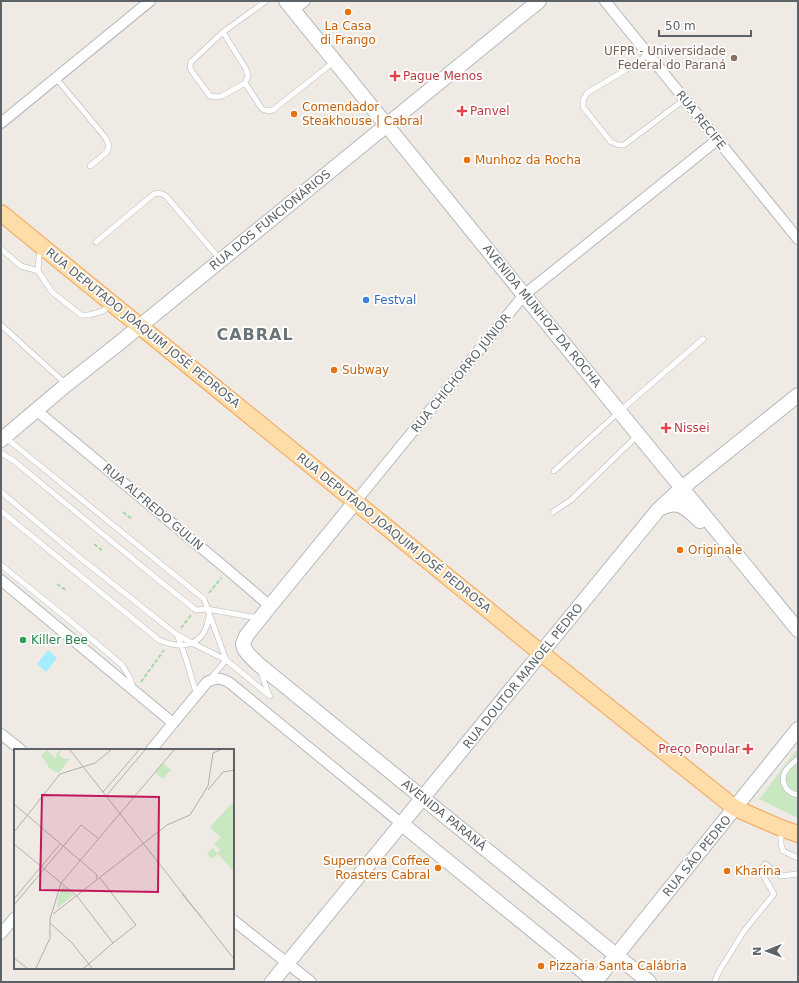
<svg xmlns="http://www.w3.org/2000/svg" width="799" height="983" font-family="'DejaVu Sans',sans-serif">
	<rect width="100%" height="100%" fill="#efeae4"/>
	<path fill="#c9e7c0" d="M798 748V818L781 810 759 799Z"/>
	<path fill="#a4ecff" d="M48 650 57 658 46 672 37 664Z"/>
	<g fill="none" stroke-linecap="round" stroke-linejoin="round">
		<defs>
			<path id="lane" d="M223 32 246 69 248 76 245 83 222 96 217 97 210 96 191 70 190 66 191 62 223 32 266 1
				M648 54 634 65 587 93 583 100V107L611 142 619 145H624L685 99
				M56 78 105 137 109 145 107 152 90 166
				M245 83 262 109 268 111 273 110 335 61
				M96 242 154 194 159 193 165 195 220 259
				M1 249 21 266 38 271
				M41 249 39 257 38 271 52 292 81 315H89L103 311 110 305
				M1 325 66 384
				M6 438 204 599 226 660
				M1 453 14 461 156 578 196 610 207 609 258 618
				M554 471 620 411 703 339
				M1 492 74 553 176 634 192 643 226 660 270 696
				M1 511 159 640C184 651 205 645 209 616
				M553 512 571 500 638 435
				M1 565 68 619 122 665 130 678 133 688
				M177 635C186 654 190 675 197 695
				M260 670 269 695
				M210 679 226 660
				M798 759C794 762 789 766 786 770 779 781 786 793 798 795
				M781 830V844L783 851 798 858
				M715 982 718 973 744 931 774 894 760 870 765 864 781 876 797 874 798 873"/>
			<path id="street" d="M605 1 798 239
				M293 10 305 1
				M1 123 150 1
				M36 410 228 570 270 606
				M356 501 524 295 717 140
				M1 580 173 723
				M1 734 21 750
				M151 750 207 682C216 677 222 678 230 683L402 824
				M233 920 311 982
				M1 934 15 917"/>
			<path id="secondary" d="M286 1 524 295 798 630
				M1 440 66 385 118 344 539 1
				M356 501 270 606 246 636 243 644 244 648 248 654 258 664 649 982
				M661 508C680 499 687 509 700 521
				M402 824 596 982
				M272 982 658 510 682 488 798 395
				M595 982 798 729"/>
			<path id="primary" d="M1 213 541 653 735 808 781 828 798 834"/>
		</defs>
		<use href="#lane" stroke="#b5b8bb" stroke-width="6"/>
		<use href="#street" stroke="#b5b8bb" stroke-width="12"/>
		<use href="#secondary" stroke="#b3b9bc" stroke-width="16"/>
		<use href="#primary" stroke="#f4a458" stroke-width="18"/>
		<path stroke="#a3d9a5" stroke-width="2" stroke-dasharray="4 2" stroke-linecap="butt" d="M123 512 132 519
			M94 544 103 551
			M57 584 67 591
			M209 593 221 578
			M181 628 191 615
			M141 682 164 650"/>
		<use href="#lane" stroke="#fff" stroke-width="5"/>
		<use href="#street" stroke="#fff" stroke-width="10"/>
		<use href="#secondary" stroke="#fff" stroke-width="14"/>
		<use href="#primary" stroke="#ffdda9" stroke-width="16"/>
	</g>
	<g fill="#e8710a" stroke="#fff" stroke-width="1.5">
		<circle cx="348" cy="12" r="4"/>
		<circle cx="294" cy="114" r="4"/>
		<circle cx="467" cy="160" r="4"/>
		<circle cx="334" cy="370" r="4"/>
		<circle cx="680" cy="550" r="4"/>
		<circle cx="438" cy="868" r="4"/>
		<circle cx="727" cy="871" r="4"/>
		<circle cx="541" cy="966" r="4"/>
	</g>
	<circle fill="#8d6e63" stroke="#fff" stroke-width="1.5" cx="734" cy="58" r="4"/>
	<g fill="#e0444e" stroke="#fff" stroke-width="1.5">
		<path d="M393 70h4v4h4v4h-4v4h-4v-4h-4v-4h4z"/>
		<path d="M460 105h4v4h4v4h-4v4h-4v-4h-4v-4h4z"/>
		<path d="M664 422h4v4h4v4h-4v4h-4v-4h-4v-4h4z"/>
		<path d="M746 743h4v4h4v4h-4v4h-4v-4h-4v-4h4z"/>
	</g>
	<circle fill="#3f7fe0" stroke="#fff" stroke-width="1.5" cx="366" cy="300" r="4"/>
	<circle fill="#2e9e5b" stroke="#fff" stroke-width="1.5" cx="23" cy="640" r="4"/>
	<g text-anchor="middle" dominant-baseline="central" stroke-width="3.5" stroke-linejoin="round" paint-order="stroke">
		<g font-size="12" fill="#c56008" stroke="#fff" text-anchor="start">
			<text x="348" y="26" text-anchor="middle">La Casa<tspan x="348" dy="14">di Frango</tspan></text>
			<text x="302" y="107">Comendador<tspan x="302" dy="14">Steakhouse | Cabral</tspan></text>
			<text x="475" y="160">Munhoz da Rocha</text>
			<text x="342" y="370">Subway</text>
			<text x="688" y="550">Originale</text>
			<text x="430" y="861" text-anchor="end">Supernova Coffee<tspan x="430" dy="14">Roasters Cabral</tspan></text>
			<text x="735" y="871">Kharina</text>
			<text x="549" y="966">Pizzaria Santa Calábria</text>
		</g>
		<g font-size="12" fill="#785e54" stroke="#fff" text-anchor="end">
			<text x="726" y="51">UFPR - Universidade<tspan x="726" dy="14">Federal do Paraná</tspan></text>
		</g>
		<g font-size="12" fill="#be3a42" stroke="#fff" text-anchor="start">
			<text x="403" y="76">Pague Menos</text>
			<text x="470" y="111">Panvel</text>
			<text x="674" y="428">Nissei</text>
			<text x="740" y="749" text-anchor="end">Preço Popular</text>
		</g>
		<g font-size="12" fill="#5c6265" stroke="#fff">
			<text transform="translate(701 120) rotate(51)">RUA RECIFE</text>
			<text transform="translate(270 220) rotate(-39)">RUA DOS FUNCIONÁRIOS</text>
			<text transform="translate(542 316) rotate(51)">AVENIDA MUNHOZ DA ROCHA</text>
			<text transform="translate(143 328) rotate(39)">RUA DEPUTADO JOAQUIM JOSÉ PEDROSA</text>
			<text transform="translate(461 373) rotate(-51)">RUA CHICHORRO JÚNIOR</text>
			<text transform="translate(153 507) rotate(40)">RUA ALFREDO GULIN</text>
			<text transform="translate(394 533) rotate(39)">RUA DEPUTADO JOAQUIM JOSÉ PEDROSA</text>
			<text transform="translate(523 676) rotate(-51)">RUA DOUTOR MANOEL PEDRO</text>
			<text transform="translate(444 815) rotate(39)">AVENIDA PARANÁ</text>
			<text transform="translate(697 856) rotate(-51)">RUA SÃO PEDRO</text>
		</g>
		<g font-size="12" fill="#366cbe" stroke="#fff" text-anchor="start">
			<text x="374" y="300">Festval</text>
		</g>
		<g font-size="12" fill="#27864d" stroke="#fff" text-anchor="start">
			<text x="31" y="640">Killer Bee</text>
		</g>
		<g font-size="16" font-weight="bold" letter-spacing="1" fill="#6d7477" stroke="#fff">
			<text x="255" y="334">CABRAL</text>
		</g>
	</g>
	<g transform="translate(14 749)">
		<rect width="220" height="220" fill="#efeae4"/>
		<path d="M33 1 41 10 44 2H47L45 6 50 10 56 9 45 24 36 20 27 6ZM149 14 157 21 149 30 141 23ZM220 52V123L204 105 198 110 193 104 199 99 203 104 212 96 206 101 200 95 206 89 212 94 196 78ZM49 137 60 146 43 159 44 148Z" fill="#c9e7c0"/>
		<path fill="none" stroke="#b0b0ad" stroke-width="1" d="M56 1 220 210M194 41 209 23 220 21M89 43 125 1M92 47 131 1M0 55 83 126 82 130M0 83 46 25 81 14 97 1M0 95 63 147 99 194 70 219M86 129 122 176 99 194M168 145 188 169M0 150 46 95M0 156 67 76 85 90M39 165 153 76 176 66 194 37 199 4 206 1M36 174 58 194 78 219M0 209 13 219M22 219 36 189V170L47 134 160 1"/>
		<path fill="#c2185b" fill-opacity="0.15" stroke="#c2185b" stroke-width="2" d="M28 46 145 48 144 143 26 141Z"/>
		<rect width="220" height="220" fill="none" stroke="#5c6265" stroke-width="2"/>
	</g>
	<rect width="799" height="983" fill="none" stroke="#5c6265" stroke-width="4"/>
	<g transform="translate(767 951) rotate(269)" stroke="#ffffff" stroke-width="3" paint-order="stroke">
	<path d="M0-3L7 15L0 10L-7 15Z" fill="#5c6265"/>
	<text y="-6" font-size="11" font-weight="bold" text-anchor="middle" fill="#5c6265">N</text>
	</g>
	<path d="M659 30v6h92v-6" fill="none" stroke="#5c6265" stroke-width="2"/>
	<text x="665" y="30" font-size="12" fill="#5c6265" stroke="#ffffff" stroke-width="3" paint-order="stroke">50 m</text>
</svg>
